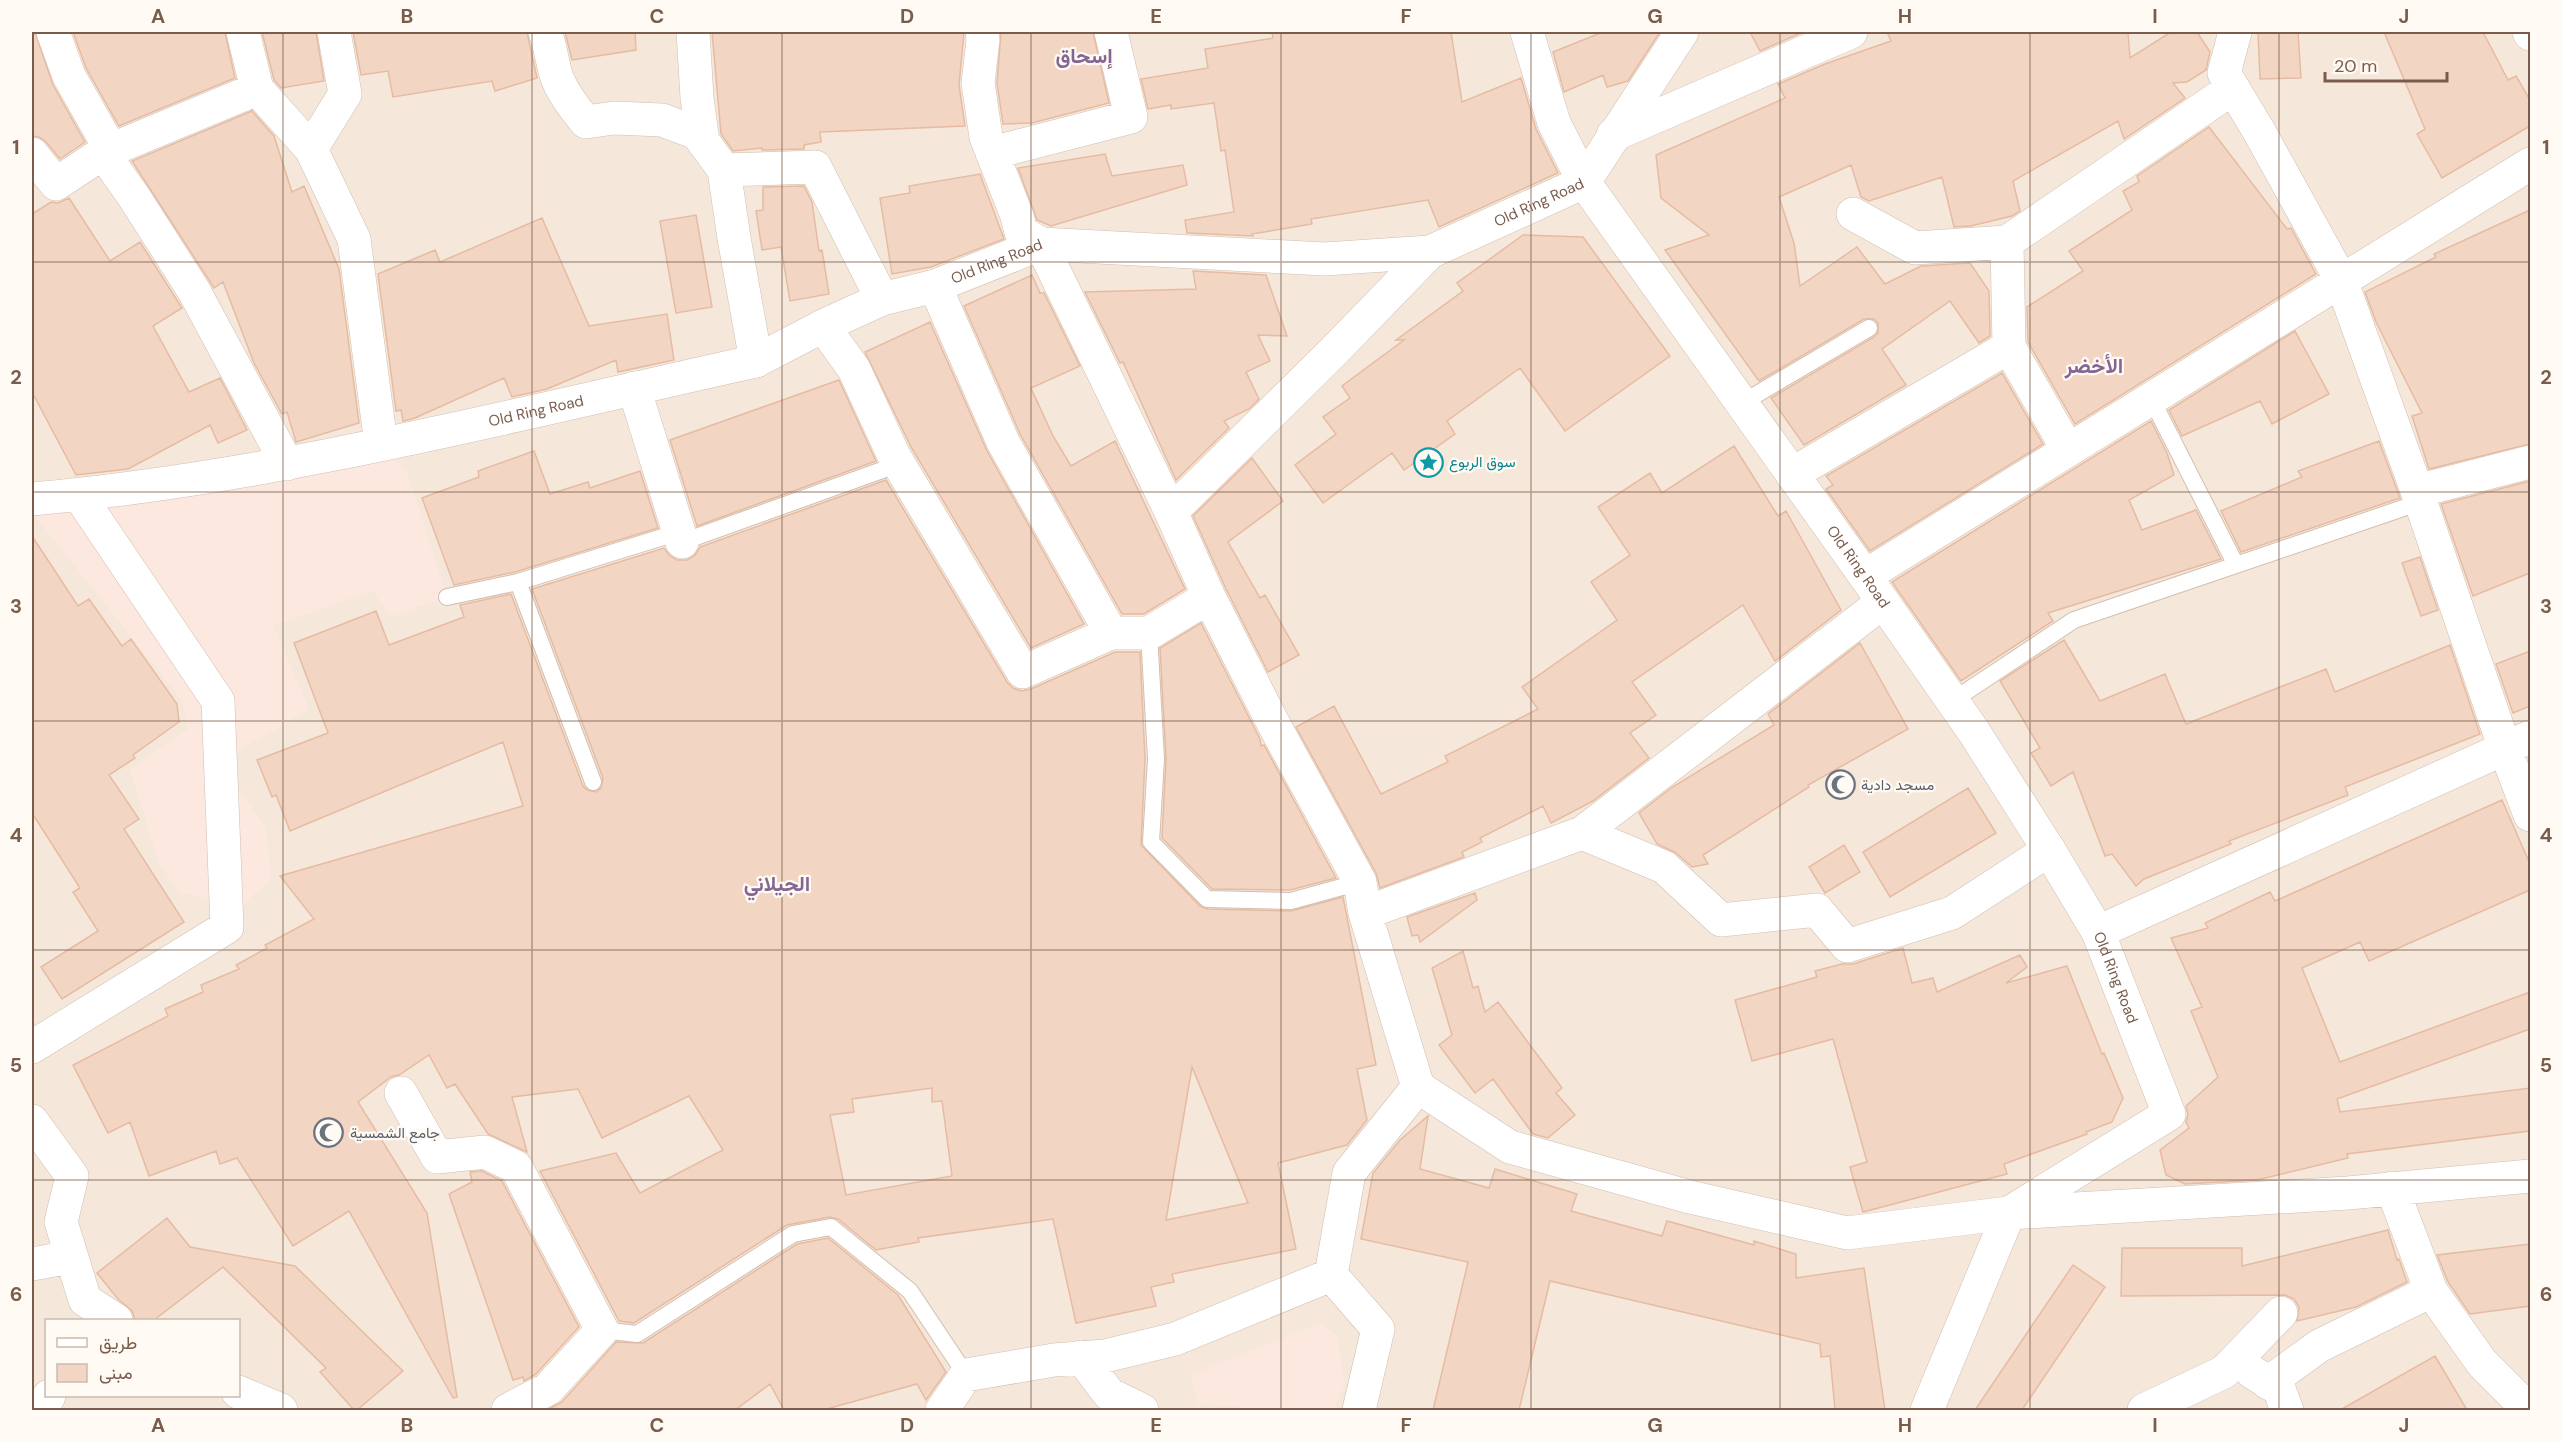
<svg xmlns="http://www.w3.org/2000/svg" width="2562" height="1442" font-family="'DM Sans',Vazirmatn,sans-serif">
	<rect width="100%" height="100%" fill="#fdf6ec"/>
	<path fill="#f5e8da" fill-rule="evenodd" d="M32 32H2530V1410H32ZM46 1320H238V1396H46Z"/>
	<path fill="#fde8e0" d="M381 444 407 473 447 597 390 617 373 590 273 626 309 709 220 762 266 829 271 879 244 903 179 893 159 863 130 770 188 729 182 700 35 516Z
		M1319 1324 1336 1335 1345 1384 1333 1410H1244L1242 1406 1199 1404 1190 1375Z"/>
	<path fill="#f3d5c3" stroke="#e6bba3" stroke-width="1.5" fill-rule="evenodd" d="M32 32H35L53 85 85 142 60 159 46 142 39 137 32 136Z
		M73 32H225L235 78 119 126 86 68Z
		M262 32H316L324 81 281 88 274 80Z
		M353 32H527L537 78 495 91 492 81 393 97 388 71 361 75Z
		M565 32H635L636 50 572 60Z
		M712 32H964L959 85 965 126 820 132 821 142 804 145V149L762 150V148L733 151 721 134Z
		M1001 32H1093L1109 103 1032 123 1003 124 997 83Z
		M1272 32H1451L1462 102 1521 78 1536 129 1558 173 1439 227 1428 200 1311 219 1312 224 1252 234 1253 236 1187 233 1185 220 1234 212 1225 150 1221 151 1214 103 1171 109V105L1148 109 1141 79 1208 68 1205 49 1273 38Z
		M1603 32H1660L1628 81 1607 87 1603 75 1564 92 1553 52Z
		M1750 32H1803L1760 51Z
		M1887 32H2128L2130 58 2171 32H2197L2210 52 2206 70 2187 82 2173 83 2185 98 2124 139 2118 121 2013 181 2020 211 2012 216 1971 226 1954 227 1942 177 1869 201 1861 197 1851 165 1779 197 1794 243 1800 286 1857 247 1885 284 1921 266 1970 263 1989 291 1990 336 1979 343 1950 301 1882 349 1906 385 1804 445 1771 398 1874 337 1878 333V323L1874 319H1864L1759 381 1665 250 1709 235 1661 198 1656 155 1785 98 1778 84 1825 64 1891 41Z
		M2258 32H2298L2301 78 2260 79Z
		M2384 32H2483L2508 80 2516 76 2530 100V126L2442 178 2417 134 2425 129Z
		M252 111 274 136 292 192 304 186 339 269 359 423 296 442 287 412 282 414 254 363 223 282 214 288 132 161Z
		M2209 127 2287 229 2291 228 2316 274 2075 424 2028 342 2027 307 2083 271 2069 251 2132 210 2123 191 2139 182 2137 176Z
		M1105 154 1112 176 1183 165 1187 185 1051 226 1037 220 1018 168Z
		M980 174 1004 239 931 267 892 274 880 198 910 193 909 186Z
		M804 186 812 202 819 251 822 250 829 294 790 301 781 247 762 250 756 211 763 210V187Z
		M69 198 110 261 140 242 182 308 153 326 189 392 220 378 247 430 218 443 210 425 128 469 76 475 32 392V214L51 202 58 203Z
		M2530 210V444L2429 469 2412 416 2422 413 2376 322 2365 292 2436 257 2434 254Z
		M696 215 712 307 676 313 660 221Z
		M542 218 589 326 667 314 674 360 618 372 616 360 547 389 512 397 504 378 415 418 403 421 401 410 396 411 378 274 435 250 440 262Z
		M1523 235 1583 237 1670 356 1565 431 1520 368 1447 421 1455 434 1404 470 1392 453 1323 503 1295 465 1336 434 1323 417 1350 398 1342 386 1404 340H1396L1463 291 1457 283Z
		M1193 271 1266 275 1287 336 1258 335 1270 361 1246 372 1259 399 1249 409 1224 421 1229 428 1176 480 1123 362 1120 363 1085 292 1196 289Z
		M1032 275 1040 293H1044L1080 366 1031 388 1053 436 1071 466 1115 441 1185 589 1144 614H1122L1020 434 964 306Z
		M930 322 987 451 1084 624 1031 648 911 447 865 352Z
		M2295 331 2329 394 2272 424 2260 401 2182 436 2169 410Z
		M2002 373 2043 444 1870 551 1826 489 1833 485 1826 476Z
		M839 380 876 461 697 526 670 440Z
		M2151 421 2167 453 2174 475 2129 500 2142 530 2196 510 2221 559 2048 613 2053 621 1961 681 1892 582Z
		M2379 441 2400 498 2241 552 2221 511 2302 477 2298 471Z
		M1734 446 1778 516 1786 511 1841 610 1775 661 1743 605 1632 682 1656 715 1630 733 1649 758 1593 801 1551 823 1543 806 1480 838 1482 842 1462 852 1464 857 1380 888 1376 873 1296 727 1334 706 1381 794 1448 762 1445 756 1538 709 1522 687 1617 620 1591 582 1630 555 1598 507 1650 473 1662 493Z
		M534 451 550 494 588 482 590 488 640 471 658 528 515 572 454 585 422 498 479 477 478 471Z
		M1252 458 1283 501 1228 542 1260 598 1265 595 1299 655 1268 672 1226 589 1193 516Z
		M886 480 1007 682 1013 688 1021 691 1031 689 1115 652H1140L1145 759 1141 845 1200 906 1207 909 1291 911 1343 897 1376 1065 1357 1069 1367 1120 1347 1145 1278 1163 1296 1249 1172 1274 1174 1282 1151 1287 1156 1306 1076 1323 1053 1219 918 1238 919 1242 876 1250 838 1219 830 1217 787 1225 634 1323 619 1321 540 1171 616 1153 640 1193 723 1150 689 1096 602 1138 578 1089 512 1097 527 1152 488 1134 455 1084 447 1088 429 1055 399 1075 391 1077 358 1102 427 1213 457 1397 453 1398 349 1211 293 1246 237 1158 220 1164 216 1151 149 1176 130 1122 108 1133 73 1065 168 1016 165 1009 203 992 201 985 239 969 236 965 267 948 265 945 314 919 280 876 523 806 503 742 290 831 276 795 272 797 257 760 328 733 294 643 376 611 389 645 464 617 460 605 511 594 583 786 587 790 596 792 601 788 603 778 532 589 664 548 670 556 677 560H687L695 555 700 547ZM1192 1067 1248 1203 1166 1220ZM932 1088V1102L942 1101 952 1176 846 1195 830 1115 854 1112 852 1099Z
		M2530 481V573L2473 596 2441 504Z
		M32 536 78 606 89 599 122 646 131 639 177 704 179 722 133 755 135 758 109 775 139 819 124 829 184 922 62 999 41 967 98 931 73 892 80 888 32 813Z
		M2420 557 2438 610 2421 616 2402 563Z
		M1201 623 1260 739 1261 746 1264 745 1336 878 1290 890 1212 889 1162 838 1166 758 1160 648Z
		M2064 640 2100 701 2165 674 2186 724 2326 669 2335 692 2450 645 2480 734 2345 787 2348 795 2229 841 2231 844 2144 879 2136 886 2112 854 2105 856 2073 772 2051 786 2031 753 2040 748 2000 681Z
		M1860 643 1908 729 1808 785 1809 787 1703 855 1708 864 1692 867 1676 853 1657 844 1639 813 1671 788 1774 725 1768 714Z
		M2530 651V706L2513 713 2496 664Z
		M1968 788 1996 833 1890 897 1863 852Z
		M2502 800 2530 864V890L2369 961 2360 942 2302 968 2340 1062 2530 992V1029L2337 1099 2340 1112 2530 1088V1131L2347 1154 2348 1158 2257 1180 2185 1184 2166 1175 2160 1150 2189 1128 2186 1122 2188 1115 2186 1106 2218 1077 2191 1011 2202 1007 2171 938 2208 928 2205 923 2270 892 2275 901Z
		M1844 845 1860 872 1825 893 1809 867Z
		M1475 893 1477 900 1420 942 1418 935 1412 936 1407 917Z
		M1903 948 1912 983 1933 978 1937 992 2020 955 2027 967 2006 983 2067 966 2102 1054 2104 1053 2123 1098 2112 1122 2086 1132 2087 1134 2004 1164 2007 1174 1863 1212 1850 1167 1867 1162 1833 1039 1752 1061 1735 1000 1817 977 1815 971 1842 964H1853Z
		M1463 951 1473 988 1478 986 1485 1012 1498 1002 1562 1088 1556 1093 1575 1115 1548 1138 1533 1134 1493 1079 1475 1093 1439 1045 1452 1035 1432 968Z
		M1428 1116 1420 1169 1489 1188 1495 1169 1577 1194 1571 1211 1662 1236 1667 1221 1754 1245V1241L1796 1254V1278L1864 1268 1885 1410H1835L1830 1356 1821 1357 1820 1344 1550 1281 1519 1410H1433L1468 1262 1361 1239 1373 1173 1400 1140Z
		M482 1171 502 1181 579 1327 536 1374 524 1381 523 1377 513 1380 449 1194 472 1182 470 1172Z
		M167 1218 190 1247 295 1266 403 1371 357 1410H354L320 1372 326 1368 223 1267 154 1320H135L132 1311 118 1299 97 1273Z
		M2388 1230 2397 1260 2399 1259 2407 1282 2356 1307 2297 1321 2299 1307 2294 1299 2285 1295 2121 1296 2122 1248H2242V1266Z
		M828 1238 898 1295 946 1372 926 1400 917 1384 823 1410H784L770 1384 735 1410H547L562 1402 616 1342 643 1343 797 1244Z
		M2530 1244V1306L2470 1314 2448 1282 2437 1255Z
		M2073 1265 2105 1287 2022 1410H1975Z
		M2435 1356 2467 1410H2340Z"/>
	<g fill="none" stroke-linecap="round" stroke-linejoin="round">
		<defs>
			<path id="service" d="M2151 398 2236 565 2421 502
				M1742 403 1869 328
				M682 542 899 464
				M518 582 593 782
				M447 597 518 582 679 532
				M1149 633 1156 759 1151 842 1207 899 1291 901 1360 882
				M1952 701 2074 620 2236 565
				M602 1330 637 1334 793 1234 831 1227 910 1291 966 1375"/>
			<path id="minor" d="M53 32 69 76 111 150
				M243 32 257 89
				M545 32C551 47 552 63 557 78 564 95 574 108 586 122L614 118 662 120 697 133 724 170 734 238 756 361
				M693 32 697 98 703 142
				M982 32 983 40 978 83 986 137 1017 216 1021 232 1041 244 1171 512 1209 597 1273 723 1360 882 1365 913 1418 1087
				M1527 32 1554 123 1584 182
				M2235 32 2224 73 2260 133 2341 280 2417 491 2505 749 2530 815
				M2529 32 2530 34
				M1613 135 1851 32
				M311 149 345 94 334 32
				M103 153 257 89 311 149 354 239 381 444
				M992 153 1131 117 1111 32
				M32 154 56 184 103 153 134 197 194 291 287 464
				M724 170 815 167 882 299
				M1853 214 1915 248 2007 242
				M935 286 1003 442 1111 633
				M823 326 854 369 894 456 1023 672 1111 633H1149L1209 597
				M2009 347 2007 242 2233 88
				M634 388 682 542
				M1792 474 2009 347 2068 450
				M2417 491 2530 462
				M1171 512 1336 349 1430 252
				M1865 576 2530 164
				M1582 833 1883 602
				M1365 913 1582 833 1664 867 1721 920 1817 910 1847 946 1952 913 2049 850
				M2098 932 2530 737
				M32 1047 227 927 218 701 79 495
				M401 1093 437 1157 485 1152 516 1167 602 1330 548 1389 508 1410
				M32 1121 72 1176 61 1222 85 1300 116 1320
				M2392 1188 2431 1291 2482 1363 2529 1410
				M32 1264 71 1257
				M1331 1275 1378 1329 1359 1410
				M1081 1357 1109 1394 1142 1410
				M2252 1372 2279 1389 2287 1410
				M2268 1383 2319 1346 2431 1291
				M238 1392 281 1410
				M41 1410 49 1396
				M942 1410 966 1375 1054 1360 1105 1356 1175 1339 1331 1275 1349 1173 1418 1087 1510 1147 1690 1197 1847 1233 2009 1213 2348 1193 2530 1176
				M2144 1410 2224 1372 2281 1313"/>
			<g id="tertiary">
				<path d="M1584 182 1682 32"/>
				<path id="s1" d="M32 499C277 477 517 414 756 361L823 326 882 299 935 286 1041 244 1324 259 1430 252 1584 182 1865 576 1974 732 2049 850 2098 932 2169 1114 2009 1213 1927 1410"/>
			</g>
		</defs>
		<use href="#service" stroke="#d1beb0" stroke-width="18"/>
		<use href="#minor" stroke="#d1beb0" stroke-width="34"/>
		<use href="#tertiary" stroke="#d1beb0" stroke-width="34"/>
		<use href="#service" stroke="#fff" stroke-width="16"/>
		<use href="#minor" stroke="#fff" stroke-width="33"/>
		<use href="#tertiary" stroke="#fff" stroke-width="33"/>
	</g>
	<path fill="none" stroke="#7a5c4d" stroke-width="1.5" stroke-opacity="0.55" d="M283 32V1410M532 32V1410M782 32V1410M1031 32V1410M1281 32V1410M1531 32V1410M1780 32V1410M2030 32V1410M2279 32V1410M32 262H2530M32 492H2530M32 721H2530M32 950H2530M32 1180H2530"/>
	<defs>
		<symbol id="sight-ring" viewBox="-11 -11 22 22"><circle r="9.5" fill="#fffaf3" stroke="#0f9aa8" stroke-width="1.5"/><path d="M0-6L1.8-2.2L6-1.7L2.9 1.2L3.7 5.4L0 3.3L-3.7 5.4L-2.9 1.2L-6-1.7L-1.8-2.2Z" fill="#0f9aa8"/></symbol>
		<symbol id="mosque-ring" viewBox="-11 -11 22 22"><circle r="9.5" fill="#fffaf3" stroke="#6b7280" stroke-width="1.5"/><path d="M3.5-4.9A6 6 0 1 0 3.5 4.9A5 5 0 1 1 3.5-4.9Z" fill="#6b7280"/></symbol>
	</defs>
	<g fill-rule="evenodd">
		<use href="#sight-ring" x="1412" y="446" width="33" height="33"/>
		<use href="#mosque-ring" x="1824" y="768" width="33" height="33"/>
		<use href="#mosque-ring" x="312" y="1116" width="33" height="33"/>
	</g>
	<g text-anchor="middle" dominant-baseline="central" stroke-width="4.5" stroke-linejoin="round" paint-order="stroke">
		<g font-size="15" fill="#7a5c4d" stroke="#fffaf3">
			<text stroke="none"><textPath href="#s1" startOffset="1556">Old Ring Road</textPath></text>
			<text stroke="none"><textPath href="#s1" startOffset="999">Old Ring Road</textPath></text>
			<text stroke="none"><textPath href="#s1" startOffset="512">Old Ring Road</textPath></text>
			<text stroke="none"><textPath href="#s1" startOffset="2078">Old Ring Road</textPath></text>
			<text stroke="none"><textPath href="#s1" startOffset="2564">Old Ring Road</textPath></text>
		</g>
		<g font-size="15" fill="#0d838f" stroke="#fffaf3" text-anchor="start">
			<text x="1449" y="462">سوق الربوع</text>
		</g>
		<g font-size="15" fill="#5b616d" stroke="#fffaf3" text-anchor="start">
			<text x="1861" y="785">مسجد دادية</text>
			<text x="350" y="1133">جامع الشمسية</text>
		</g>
		<g font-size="21" font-weight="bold" fill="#846695" stroke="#fffaf3">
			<text x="1084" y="56">إسحاق</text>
			<text x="2094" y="366">الأخضر</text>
			<text x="777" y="884">الجيلاني</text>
		</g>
	</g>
	<rect width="2562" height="1442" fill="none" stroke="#fffaf3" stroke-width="66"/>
	<rect x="45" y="1319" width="195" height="78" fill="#fffaf3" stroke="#cabbb1" stroke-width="1.5"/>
	<rect x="57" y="1338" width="30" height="9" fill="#ffffff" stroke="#cabbb1" stroke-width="1.5"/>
	<text x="99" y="1349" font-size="18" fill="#7a5c4d">طريق</text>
	<rect x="57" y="1364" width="30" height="18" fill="#f3d5c3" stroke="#cabbb1" stroke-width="1.5"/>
	<text x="99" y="1379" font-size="18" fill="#7a5c4d">مبنى</text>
	<path d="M2325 72v9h122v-9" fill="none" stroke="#7a5c4d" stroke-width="3"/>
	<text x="2334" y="72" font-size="18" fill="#7a5c4d" stroke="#fffaf3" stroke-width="4.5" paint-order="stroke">20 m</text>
	<rect x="33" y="33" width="2496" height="1376" fill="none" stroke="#7a5c4d" stroke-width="2"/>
	<g font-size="20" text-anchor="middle" font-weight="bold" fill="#7a5c4d">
		<text x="158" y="23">A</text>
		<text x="407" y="23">B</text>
		<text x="657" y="23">C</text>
		<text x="907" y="23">D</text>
		<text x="1156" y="23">E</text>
		<text x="1406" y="23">F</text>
		<text x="1655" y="23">G</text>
		<text x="1905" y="23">H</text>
		<text x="2155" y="23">I</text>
		<text x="2404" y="23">J</text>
		<text x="16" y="154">1</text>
		<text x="2546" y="154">1</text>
		<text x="16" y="384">2</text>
		<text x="2546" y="384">2</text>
		<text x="16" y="613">3</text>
		<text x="2546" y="613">3</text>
		<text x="16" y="842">4</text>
		<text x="2546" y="842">4</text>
		<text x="16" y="1072">5</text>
		<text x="2546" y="1072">5</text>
		<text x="16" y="1301">6</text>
		<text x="2546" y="1301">6</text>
		<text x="158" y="1432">A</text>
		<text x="407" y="1432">B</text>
		<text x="657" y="1432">C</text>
		<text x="907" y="1432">D</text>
		<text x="1156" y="1432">E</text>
		<text x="1406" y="1432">F</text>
		<text x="1655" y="1432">G</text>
		<text x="1905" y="1432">H</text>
		<text x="2155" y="1432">I</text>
		<text x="2404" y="1432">J</text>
	</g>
</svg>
